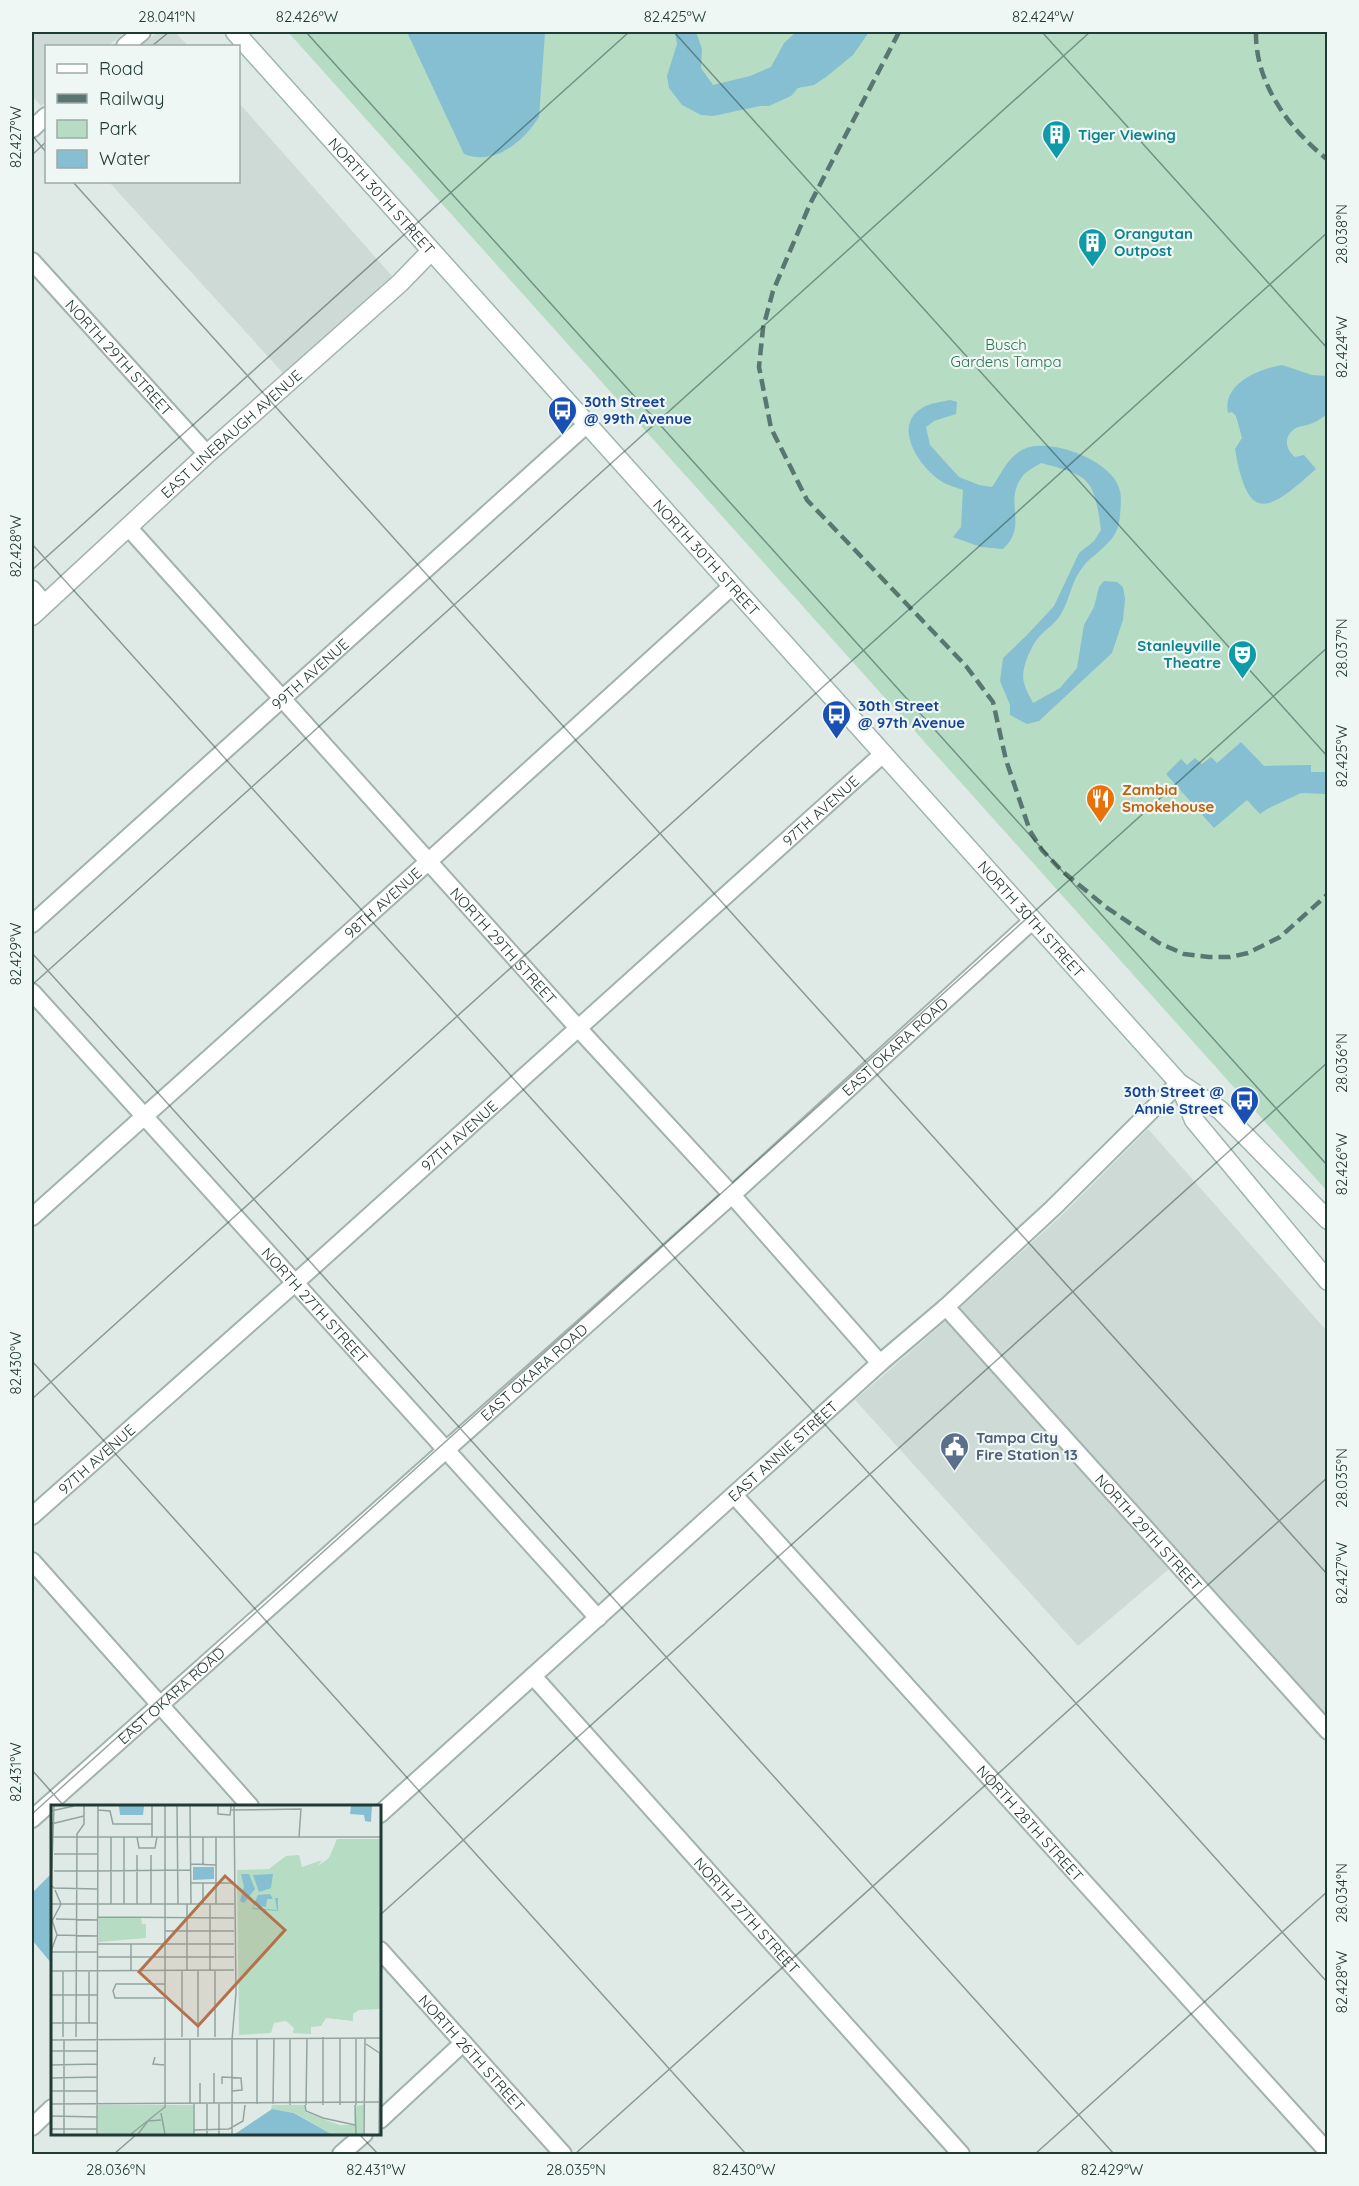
<svg xmlns="http://www.w3.org/2000/svg" width="1359" height="2186" font-family="Quicksand,sans-serif">
	<rect width="100%" height="100%" fill="#dfeae6"/>
	<path fill="#cddad5" d="M32 32H125L108 46H46V102L41 106 32 96Z
		M158 32H175L188 46H141Z
		M239 103 392 276 283 373 109 182H238Z
		M1148 1129 1327 1331V1717L960 1308 1060 1217Z
		M946 1321 1169 1569 1078 1646 855 1400Z"/>
	<path fill="#b7dcc4" d="M288 32H1327V1191Z"/>
	<path fill="#85bfd1" d="M407 32H545L539 117C523 142 495 166 464 154Z
		M675 32H696L702 49 701 68 713 85 750 76 771 67 784 43 796 32H869L853 55 826 77 814 85 798 88 791 96 769 106H760L713 116 701 115 682 105 669 88 667 76 677 44Z
		M1282 365 1312 375 1327 376V414C1322 418 1316 422 1310 424 1305 426 1300 426 1296 428 1283 436 1285 449 1295 457L1304 455 1316 469C1269 511 1248 526 1235 449L1242 438 1236 416 1232 412 1228 413C1222 384 1258 369 1282 365Z
		M950 400 957 402 956 414 934 421 926 427 930 445 959 477 979 485 992 487C1001 474 1008 456 1024 449 1050 437 1114 461 1120 491 1122 496 1120 518 1119 523 1115 544 1093 553 1082 568 1071 582 1070 599 1061 614 1056 623 1046 629 1039 637 1031 646 1020 670 1024 683 1026 690 1030 697 1033 703L1060 688 1077 668 1084 625 1094 607 1099 587 1104 581 1117 582 1123 587 1125 599 1123 620 1112 653 1039 721 1027 724 1010 715V705L1000 681 1003 658 1027 635 1054 606 1079 553 1094 541 1101 530C1094 479 1091 476 1041 463 1035 467 1026 471 1022 477 1003 502 1029 525 1003 549L981 547 953 537 961 527 963 490C956 487 947 485 941 481 919 467 892 426 922 408 930 403 941 402 950 400Z
		M1241 742 1264 766 1311 765V772H1326V794L1301 793 1267 809 1260 814 1247 800 1214 828 1166 774 1181 759 1187 765 1195 758 1202 764 1211 757 1217 763Z
		M52 1873V1964L32 1940V1893Z"/>
	<g fill="none" stroke-linecap="round" stroke-linejoin="round">
		<defs>
			<g id="minor">
				<path d="M125 46 142 32"/>
				<path d="M32 129 46 116"/>
				<path id="s1" d="M32 261 207 454"/>
				<path id="s2" d="M129 528 578 1028 732 1195 880 1363"/>
				<path d="M32 589 45 604"/>
				<path id="s3" d="M32 924 587 424"/>
				<path id="s4" d="M32 992 598 1618"/>
				<path id="s5" d="M32 1217 429 861 732 586"/>
				<path id="s6" d="M946 1307 1328 1731"/>
				<path id="s7" d="M734 1495 1328 2152"/>
				<path id="s8" d="M32 1516 296 1282 883 754"/>
				<path d="M32 1561 250 1806"/>
				<path id="s9" d="M533 1676 961 2154"/>
				<path id="s10" d="M380 1814 880 1363 946 1307 1053 1208 1179 1083"/>
				<path id="s11" d="M32 1819 732 1195 1033 920"/>
				<path id="s12" d="M380 1950 563 2154"/>
				<path d="M380 2120 463 2043"/>
				<path d="M32 2127 52 2108"/>
				<path d="M341 2154 364 2134"/>
			</g>
			<g id="tertiary">
				<path id="s13" d="M32 616 207 454 400 283 431 251"/>
			</g>
			<g id="secondary">
				<path id="s14" d="M235 32 1179 1083 1220 1110 1328 1220"/>
				<path d="M1179 1083 1194 1120 1328 1281"/>
			</g>
		</defs>
		<use href="#minor" stroke="#a2b2ad" stroke-width="20"/>
		<use href="#tertiary" stroke="#a2b2ad" stroke-width="21"/>
		<use href="#secondary" stroke="#9eb6af" stroke-width="21"/>
		<use href="#minor" stroke="#fff" stroke-width="16"/>
		<use href="#tertiary" stroke="#fff" stroke-width="18"/>
		<use href="#secondary" stroke="#fff" stroke-width="18"/>
		<path stroke="#5a7671" stroke-width="4.5" stroke-dasharray="12 6" stroke-linecap="butt" d="M899 32 810 204 773 291 763 328 759 367 771 428 807 500 966 666 993 702 1006 760 1030 831 1042 850 1062 871 1106 907 1159 943 1184 954 1209 957H1230L1248 953 1280 937 1328 894
			M1256 32C1255 83 1289 129 1328 160"/>
	</g>
	<path fill="none" stroke="#203a35" stroke-width="1.5" stroke-opacity="0.45" d="M306 32 1328 1166M674 32 1328 757M1042 32 1328 349M152 46 169 32M32 135 46 152M32 155 46 142M73 182 1328 1575M32 544 1328 1983M32 570 629 32M32 953 1114 2154M32 985 1090 32M32 1361 746 2154M32 1399 1328 232M32 1770 64 1806M32 1814 1328 647M380 1915 1328 1062M359 2134 378 2154M114 2154 137 2134M575 2154 1328 1477M1035 2154 1328 1891"/>
	<defs>
		<symbol id="building-pin" viewBox="-11 -11 22 30"><path d="M0 17L-7.5 6A9.5 9.5 0 1 1 7.5 6Z" fill="#0f9aa8" stroke="#eff7f4"/><path d="M-4-6H4V6H1V3H-1V6H-4ZM-2.5-4.3h1.7v1.8h-1.7ZM.8-4.3h1.7v1.8H.8ZM-2.5-1h1.7V.8h-1.7ZM.8-1h1.7V.8H.8Z" fill="#fff"/></symbol>
		<symbol id="bus-pin" viewBox="-11 -11 22 30"><path d="M0 17L-7.5 6A9.5 9.5 0 1 1 7.5 6Z" fill="#1a4fb4" stroke="#eff7f4"/><path d="M-5-6H5V4H4V6H2V4H-2V6H-4V4H-5ZM-3.5-4V0h7V-4ZM-3.5 1.2v1.5H-2V1.2ZM2 1.2v1.5H3.5V1.2Z" fill="#fff"/></symbol>
		<symbol id="theatre-pin" viewBox="-11 -11 22 30"><path d="M0 17L-7.5 6A9.5 9.5 0 1 1 7.5 6Z" fill="#0f9aa8" stroke="#eff7f4"/><path d="M-5-5.5Q0-4 5-5.5V0Q5 5 0 6Q-5 5-5 0ZM-3.3-2.5H-1v1.5H-3.3ZM1-2.5H3.3v1.5H1ZM-2.8 1Q0 5.5 2.8 1Z" fill="#fff"/></symbol>
		<symbol id="restaurant-pin" viewBox="-11 -11 22 30"><path d="M0 17L-7.5 6A9.5 9.5 0 1 1 7.5 6Z" fill="#e8710a" stroke="#eff7f4"/><path d="M-5-6h1v4h1v-4h1v4h1v-4h1v5L-1.5 .5V6h-2V.5L-5-1ZM5-6V6H3V1.5H1.5Q1.5-4 5-6Z" fill="#fff"/></symbol>
		<symbol id="civic-pin" viewBox="-11 -11 22 30"><path d="M0 17L-7.5 6A9.5 9.5 0 1 1 7.5 6Z" fill="#5c6f8a" stroke="#eff7f4"/><path d="M-.6-6.5H3V-4.5H.6V-3L4-1V1h2V6H-6V1h2V-1L-.6-3ZM-1.2 2.5V6h2.4V2.5Z" fill="#fff"/></symbol>
	</defs>
	<g fill-rule="evenodd">
		<use href="#building-pin" x="1040" y="118" width="33" height="45"/>
		<use href="#building-pin" x="1076" y="226" width="33" height="45"/>
		<use href="#bus-pin" x="546" y="394" width="33" height="45"/>
		<use href="#theatre-pin" x="1226" y="638" width="33" height="45"/>
		<use href="#bus-pin" x="820" y="698" width="33" height="45"/>
		<use href="#restaurant-pin" x="1084" y="782" width="33" height="45"/>
		<use href="#bus-pin" x="1228" y="1084" width="33" height="45"/>
		<use href="#civic-pin" x="938" y="1430" width="33" height="45"/>
	</g>
	<g text-anchor="middle" dominant-baseline="central" stroke-width="4.5" stroke-linejoin="round" paint-order="stroke">
		<g font-size="15" font-weight="bold" fill="#0d838f" stroke="#eff7f4" text-anchor="start">
			<text x="1078" y="134">Tiger Viewing</text>
			<text x="1114" y="233">Orangutan<tspan x="1114" dy="17">Outpost</tspan></text>
			<text x="1221" y="645" text-anchor="end">Stanleyville<tspan x="1221" dy="17">Theatre</tspan></text>
		</g>
		<g font-size="15" fill="#203a35" stroke="#eff7f4">
			<text stroke="none"><textPath href="#s14" startOffset="220">NORTH 30TH STREET</textPath></text>
			<text stroke="none"><textPath href="#s1" startOffset="130">NORTH 29TH STREET</textPath></text>
			<text stroke="none"><textPath href="#s13" startOffset="270">EAST LINEBAUGH AVENUE</textPath></text>
			<text stroke="none"><textPath href="#s14" startOffset="706">NORTH 30TH STREET</textPath></text>
			<text stroke="none"><textPath href="#s3" startOffset="374">99TH AVENUE</textPath></text>
			<text stroke="none"><textPath href="#s8" startOffset="1058">97TH AVENUE</textPath></text>
			<text stroke="none"><textPath href="#s5" startOffset="471">98TH AVENUE</textPath></text>
			<text stroke="none"><textPath href="#s14" startOffset="1192">NORTH 30TH STREET</textPath></text>
			<text stroke="none"><textPath href="#s2" startOffset="561">NORTH 29TH STREET</textPath></text>
			<text stroke="none"><textPath href="#s11" startOffset="1158">EAST OKARA ROAD</textPath></text>
			<text stroke="none"><textPath href="#s8" startOffset="572">97TH AVENUE</textPath></text>
			<text stroke="none"><textPath href="#s4" startOffset="422">NORTH 27TH STREET</textPath></text>
			<text stroke="none"><textPath href="#s11" startOffset="672">EAST OKARA ROAD</textPath></text>
			<text stroke="none"><textPath href="#s10" startOffset="542">EAST ANNIE STREET</textPath></text>
			<text stroke="none"><textPath href="#s8" startOffset="86">97TH AVENUE</textPath></text>
			<text stroke="none"><textPath href="#s6" startOffset="303">NORTH 29TH STREET</textPath></text>
			<text stroke="none"><textPath href="#s11" startOffset="186">EAST OKARA ROAD</textPath></text>
			<text stroke="none"><textPath href="#s7" startOffset="442">NORTH 28TH STREET</textPath></text>
			<text stroke="none"><textPath href="#s9" startOffset="321">NORTH 27TH STREET</textPath></text>
			<text stroke="none"><textPath href="#s12" startOffset="138">NORTH 26TH STREET</textPath></text>
		</g>
		<g font-size="15" fill="#29724c" stroke="#eff7f4">
			<text x="1006" y="344">Busch<tspan x="1006" dy="17">Gardens Tampa</tspan></text>
		</g>
		<g font-size="15" font-weight="bold" fill="#164399" stroke="#eff7f4" text-anchor="start">
			<text x="584" y="401">30th Street<tspan x="584" dy="17">@ 99th Avenue</tspan></text>
			<text x="858" y="705">30th Street<tspan x="858" dy="17">@ 97th Avenue</tspan></text>
			<text x="1224" y="1091" text-anchor="end">30th Street @<tspan x="1224" dy="17">Annie Street</tspan></text>
		</g>
		<g font-size="15" font-weight="bold" fill="#c56008" stroke="#eff7f4" text-anchor="start">
			<text x="1122" y="789">Zambia<tspan x="1122" dy="17">Smokehouse</tspan></text>
		</g>
		<g font-size="15" font-weight="bold" fill="#4e5e75" stroke="#eff7f4" text-anchor="start">
			<text x="976" y="1437">Tampa City<tspan x="976" dy="17">Fire Station 13</tspan></text>
		</g>
	</g>
	<g transform="translate(51 1805)">
		<rect width="330" height="330" fill="#dfeae6"/>
		<path d="M286 34H330V204L308 205 302 209V216L275 213 270 221 260 222V229L242 228 243 223 235 216 223 218 220 228 188 230 186 65 218 64 235 51 248 50 251 62 271 55 267 61 278 53ZM48 113H90L91 119H95V133L48 137ZM47 300H142L143 329H47ZM221 300H254V307L288 320H303L304 301 313 300 312 329H280L244 308 220 304Z" fill="#b7dcc4"/>
		<path d="M68 1H93L92 10H69ZM321 1 320 17 314 16 313 10 299 9 300 1ZM142 62H163V74L142 75ZM190 69H198L204 84 193 98 189 96 193 81ZM222 69 220 83 208 87 202 70ZM219 89 222 94H216L215 102 207 101 205 97 202 103 226 105 224 93H227V106L201 104 207 90ZM221 304 243 308 280 329H184Z" fill="#85bfd1"/>
		<path fill="none" stroke="#93a49f" stroke-width="1.5" d="M101 1V32M126 1 127 99M139 1 140 99M167 1V9L179 10 180 1M47 5 59 6 62 19H101M179 5 250 4 248 32M0 6 23 1M0 19 33 11M0 32H330M86 32 88 43H104L106 32M165 32V99M3 49H46M86 50V99M100 50V99M140 59 165 60M152 60V32M3 66H46M46 66 140 65M140 78H183M0 80 3 83 46 84M0 86 3 1M0 99H183M60 99V32M73 99V32M136 99V166M152 99V78M159 99V166M0 112 6 130 0 146M47 112 183 113M5 114 47 115M0 118 10 99 4 85M114 126H183M6 130 46 131M46 139H183M80 139V166M0 147H46M47 152H183M0 166 183 165M12 166V232M38 166V218M147 166V232M114 179H65L62 186 64 193H114M0 190H46M0 218H46M25 232 26 29 33 19V1M131 232V166M164 232V166M139 234V299M0 235 330 233M13 235V329M181 235 185 188 183 1M315 239 330 249M0 246H46M104 252 102 259 113 260M0 260 46 259M163 268V299M0 273 46 272M149 278V299M171 279V272L190 273 191 285 181 286M0 286H46M0 299 330 297M143 299V329M156 299V329M168 299V329M206 299V234M222 299 223 234M239 300V234M254 300 255 306 272 313 304 320M255 300 256 234M272 300V232M289 300V234M304 300 305 329M305 300V234M114 303V1M110 308 114 329M0 311 46 312M0 324H46M143 325 178 324 192 316 194 300M46 329 47 1M80 329 114 302M87 329 97 316 110 315M181 329V235M313 329 314 233M328 329 329 249"/>
		<path fill="#b4714a" fill-opacity="0.15" stroke="#b4714a" stroke-width="3" d="M174 71 234 125 147 221 88 167Z"/>
		<rect width="330" height="330" fill="none" stroke="#203a35" stroke-width="3"/>
	</g>
	<rect width="1359" height="2186" fill="none" stroke="#eff7f4" stroke-width="66"/>
	<rect x="45" y="45" width="195" height="138" fill="#eff7f4" stroke="#9caba8" stroke-width="1.5"/>
	<rect x="57" y="64" width="30" height="9" fill="#ffffff" stroke="#9caba8" stroke-width="1.5"/>
	<text x="99" y="75" font-size="18" fill="#203a35">Road</text>
	<rect x="57" y="94" width="30" height="9" fill="#5a7671" stroke="#9caba8" stroke-width="1.5"/>
	<text x="99" y="105" font-size="18" fill="#203a35">Railway</text>
	<rect x="57" y="120" width="30" height="18" fill="#b7dcc4" stroke="#9caba8" stroke-width="1.5"/>
	<text x="99" y="135" font-size="18" fill="#203a35">Park</text>
	<rect x="57" y="150" width="30" height="18" fill="#85bfd1" stroke="#9caba8" stroke-width="1.5"/>
	<text x="99" y="165" font-size="18" fill="#203a35">Water</text>
	<rect x="33" y="33" width="1293" height="2120" fill="none" stroke="#203a35" stroke-width="2"/>
	<g font-size="15" text-anchor="middle" fill="#203a35">
		<text x="167" y="22">28.041°N</text>
		<text x="307" y="22">82.426°W</text>
		<text x="675" y="22">82.425°W</text>
		<text x="1043" y="22">82.424°W</text>
		<text transform="translate(16 137) rotate(-90)" y="5">82.427°W</text>
		<text transform="translate(1342 234) rotate(-90)" y="5">28.038°N</text>
		<text transform="translate(1342 347) rotate(-90)" y="5">82.424°W</text>
		<text transform="translate(16 546) rotate(-90)" y="5">82.428°W</text>
		<text transform="translate(1342 648) rotate(-90)" y="5">28.037°N</text>
		<text transform="translate(1342 756) rotate(-90)" y="5">82.425°W</text>
		<text transform="translate(16 954) rotate(-90)" y="5">82.429°W</text>
		<text transform="translate(1342 1063) rotate(-90)" y="5">28.036°N</text>
		<text transform="translate(1342 1164) rotate(-90)" y="5">82.426°W</text>
		<text transform="translate(16 1363) rotate(-90)" y="5">82.430°W</text>
		<text transform="translate(1342 1478) rotate(-90)" y="5">28.035°N</text>
		<text transform="translate(1342 1573) rotate(-90)" y="5">82.427°W</text>
		<text transform="translate(16 1772) rotate(-90)" y="5">82.431°W</text>
		<text transform="translate(1342 1893) rotate(-90)" y="5">28.034°N</text>
		<text transform="translate(1342 1982) rotate(-90)" y="5">82.428°W</text>
		<text x="116" y="2175">28.036°N</text>
		<text x="376" y="2175">82.431°W</text>
		<text x="576" y="2175">28.035°N</text>
		<text x="744" y="2175">82.430°W</text>
		<text x="1112" y="2175">82.429°W</text>
	</g>
</svg>
